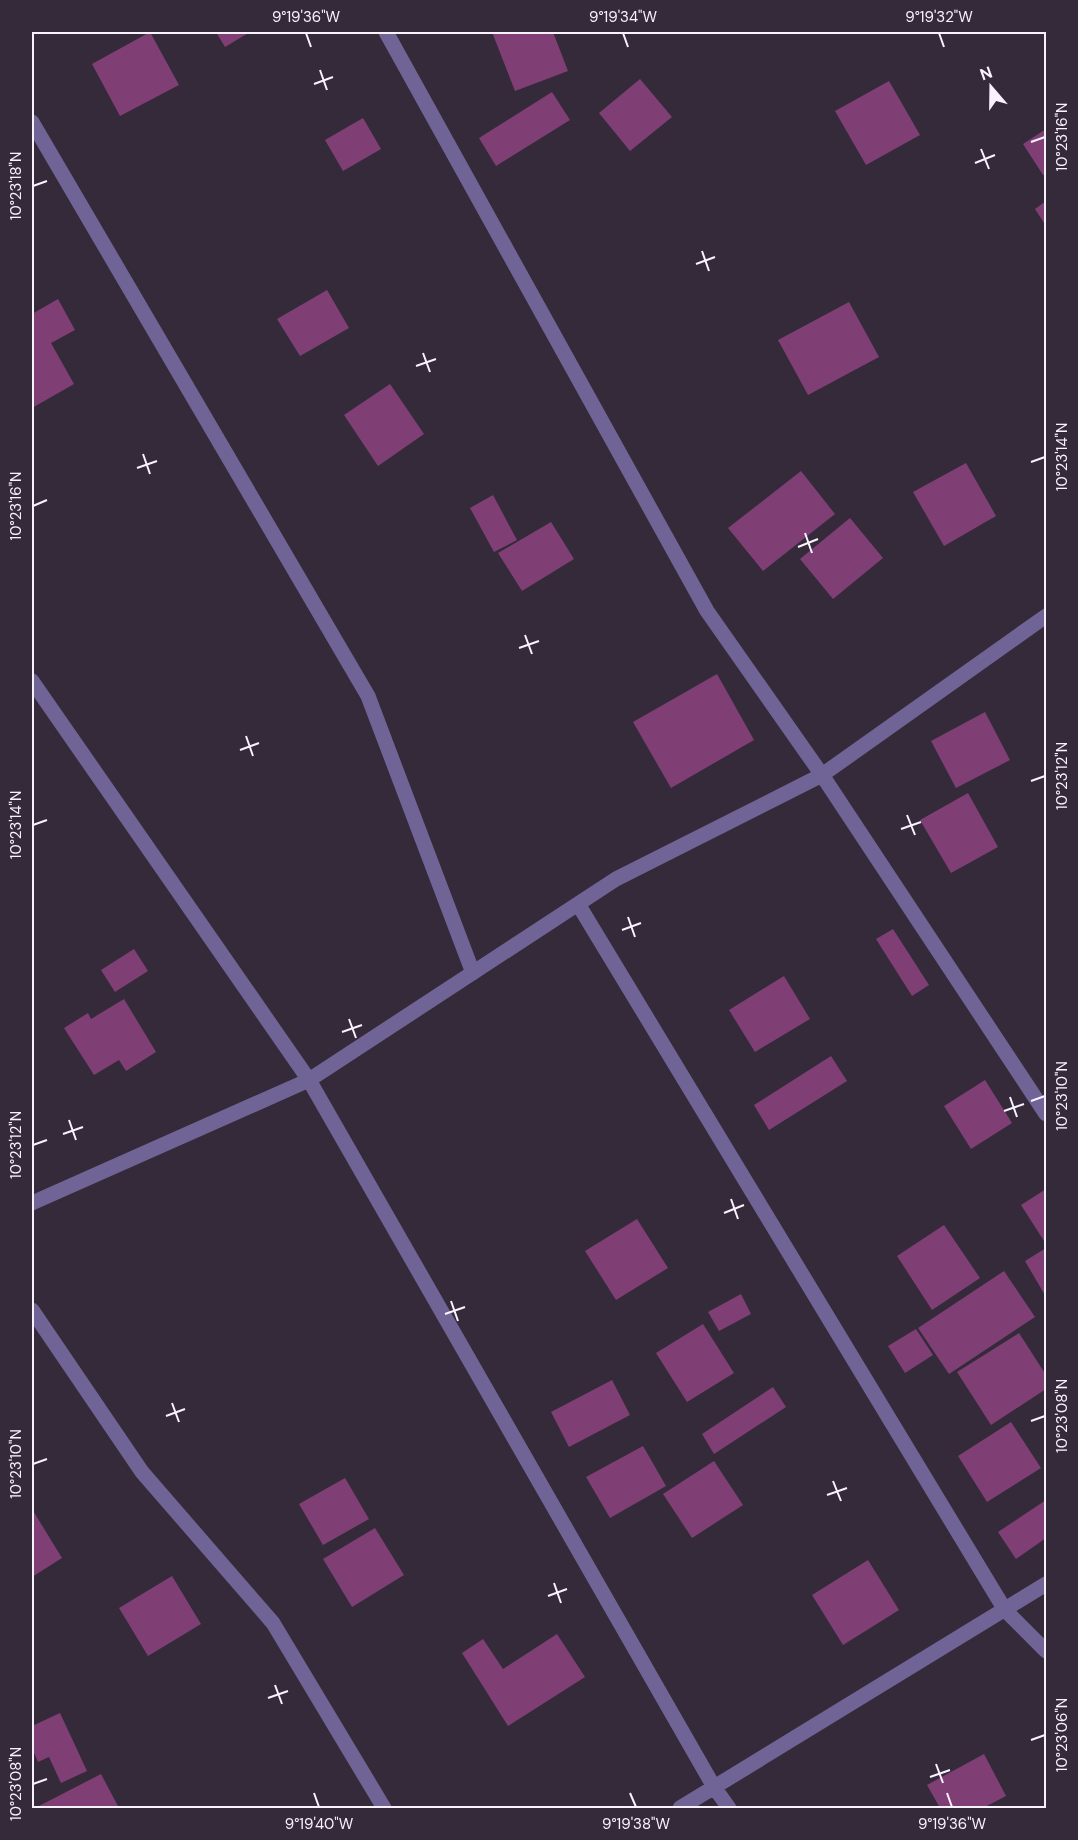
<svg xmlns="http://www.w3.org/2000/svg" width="1078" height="1840" font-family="'DM Sans',sans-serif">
	<rect width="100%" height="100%" fill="#352a3a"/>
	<path fill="#7f3f75" d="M150 32 179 85 120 116 92 64Z
		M216 32H250L225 47Z
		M492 32H553L568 71 515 91Z
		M640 79 672 117 630 151 599 113Z
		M889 81 920 135 866 165 835 111Z
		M552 92 570 120 496 166 479 138Z
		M363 118 381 149 343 171 325 140Z
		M1046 129V173L1043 175 1023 144Z
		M1046 201V226L1035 209Z
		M327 290 349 328 300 356 277 319Z
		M58 299 75 330 51 343 74 384 32 408V314Z
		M849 302 879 357 808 395 778 340Z
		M390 384 424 434 378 466 344 415Z
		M966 463 996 516 944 546 913 492Z
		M801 471 835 514 763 571 728 528Z
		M493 495 517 540 494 552 470 508Z
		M850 518 883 558 833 599 800 559Z
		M551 522 574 559 522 591 498 553Z
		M717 674 754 740 671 788 633 722Z
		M985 712 1010 760 956 788 931 741Z
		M968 793 998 847 951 873 920 820Z
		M893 929 929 985 912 996 876 939Z
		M134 949 148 971 115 992 101 970Z
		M784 976 810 1019 755 1052 729 1010Z
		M124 999 156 1052 126 1071 119 1060 94 1075 64 1028 88 1013 91 1019Z
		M831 1056 847 1081 769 1130 754 1105Z
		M985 1080 1012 1123 971 1149 944 1106Z
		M1046 1189V1240L1044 1241 1021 1205Z
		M637 1219 668 1268 616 1300 585 1251Z
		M944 1225 980 1278 932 1310 897 1256Z
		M1046 1248V1297L1025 1261Z
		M1004 1271 1035 1317 949 1374 918 1328Z
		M741 1294 751 1314 719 1331 708 1312Z
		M703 1324 734 1373 687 1402 656 1353Z
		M916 1329 933 1355 905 1373 888 1346Z
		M1019 1333 1046 1375V1389L991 1425 957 1372Z
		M612 1380 630 1415 569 1447 551 1412Z
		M773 1387 786 1407 714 1454 702 1434Z
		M1011 1422 1041 1468 987 1502 958 1456Z
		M643 1446 666 1486 610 1518 586 1477Z
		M714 1461 743 1505 692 1538 663 1494Z
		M345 1478 369 1519 323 1545 299 1504Z
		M1046 1500V1538L1016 1559 998 1532Z
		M32 1509 62 1558 32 1577Z
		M375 1528 404 1575 352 1607 323 1559Z
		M868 1560 899 1610 843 1645 812 1595Z
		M172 1576 201 1624 148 1656 119 1608Z
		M557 1634 585 1677 508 1726 462 1653 483 1639 503 1669Z
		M60 1713 87 1771 61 1783 49 1757 38 1762 32 1748V1726Z
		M984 1754 1006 1796 983 1808H940L927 1785Z
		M101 1774 119 1808H35Z"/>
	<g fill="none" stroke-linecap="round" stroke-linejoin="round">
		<path stroke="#706496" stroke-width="15" d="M386 32 707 611 822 775 1046 1114
			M32 122 368 696 473 973
			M32 681 309 1080 714 1787 729 1808
			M578 904 1005 1610 1046 1651
			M32 1203 309 1080 616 879 822 775 1046 616
			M32 1310 142 1472 273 1623 384 1808
			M680 1808 1046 1584"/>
	</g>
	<path fill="none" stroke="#f9f1fd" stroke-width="2" d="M306 33 311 47M623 33 628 47M939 33 944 47M320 70 327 90M314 84 333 77M1031 142 1045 137M981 149 989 169M975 163 995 155M33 186 47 181M702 251 709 271M696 264 715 257M423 353 430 372M416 366 436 359M143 454 150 474M1031 462 1045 457M137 468 157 461M33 506 47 500M805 533 812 553M798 547 818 539M525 635 532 654M519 648 539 641M246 736 253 756M240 750 259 743M1031 781 1045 776M907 815 915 835M33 825 47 820M901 829 921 822M628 917 635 937M622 930 641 923M349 1019 356 1038M342 1032 362 1025M1010 1097 1017 1117M1031 1101 1045 1096M1004 1111 1024 1104M69 1120 76 1140M63 1134 83 1127M33 1145 47 1140M731 1199 738 1219M724 1213 744 1205M451 1301 458 1321M445 1314 465 1307M172 1403 179 1422M166 1416 185 1409M1031 1421 1045 1416M33 1464 47 1459M833 1481 841 1501M827 1495 847 1488M554 1583 561 1603M548 1596 567 1589M275 1685 282 1704M268 1698 288 1691M1031 1740 1045 1735M936 1764 943 1783M930 1777 950 1770M33 1784 47 1779M314 1793 319 1807M630 1793 636 1807M947 1793 952 1807"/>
	<rect width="1078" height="1840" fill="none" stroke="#352a3a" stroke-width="66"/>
	<g transform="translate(991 87) rotate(340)" stroke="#352a3a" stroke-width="4.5" paint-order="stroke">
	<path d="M0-4.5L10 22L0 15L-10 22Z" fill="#f9f1fd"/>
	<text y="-9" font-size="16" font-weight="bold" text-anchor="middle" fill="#f9f1fd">N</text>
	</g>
	<rect x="33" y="33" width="1012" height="1774" fill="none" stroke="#f9f1fd" stroke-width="2"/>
	<g font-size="15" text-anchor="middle" fill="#f9f1fd">
		<text x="306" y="22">9°19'36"W</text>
		<text x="623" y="22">9°19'34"W</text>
		<text x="939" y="22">9°19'32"W</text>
		<text transform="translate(1062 137) rotate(-90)" y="5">10°23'16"N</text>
		<text transform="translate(16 186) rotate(-90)" y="5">10°23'18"N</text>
		<text transform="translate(1062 457) rotate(-90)" y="5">10°23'14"N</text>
		<text transform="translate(16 506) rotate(-90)" y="5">10°23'16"N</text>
		<text transform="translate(1062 776) rotate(-90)" y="5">10°23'12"N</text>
		<text transform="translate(16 825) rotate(-90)" y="5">10°23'14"N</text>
		<text transform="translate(1062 1096) rotate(-90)" y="5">10°23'10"N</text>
		<text transform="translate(16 1145) rotate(-90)" y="5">10°23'12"N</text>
		<text transform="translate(1062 1416) rotate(-90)" y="5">10°23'08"N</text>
		<text transform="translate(16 1464) rotate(-90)" y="5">10°23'10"N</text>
		<text transform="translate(1062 1735) rotate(-90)" y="5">10°23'06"N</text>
		<text transform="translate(16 1784) rotate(-90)" y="5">10°23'08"N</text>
		<text x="319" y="1829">9°19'40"W</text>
		<text x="636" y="1829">9°19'38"W</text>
		<text x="952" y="1829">9°19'36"W</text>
	</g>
</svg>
